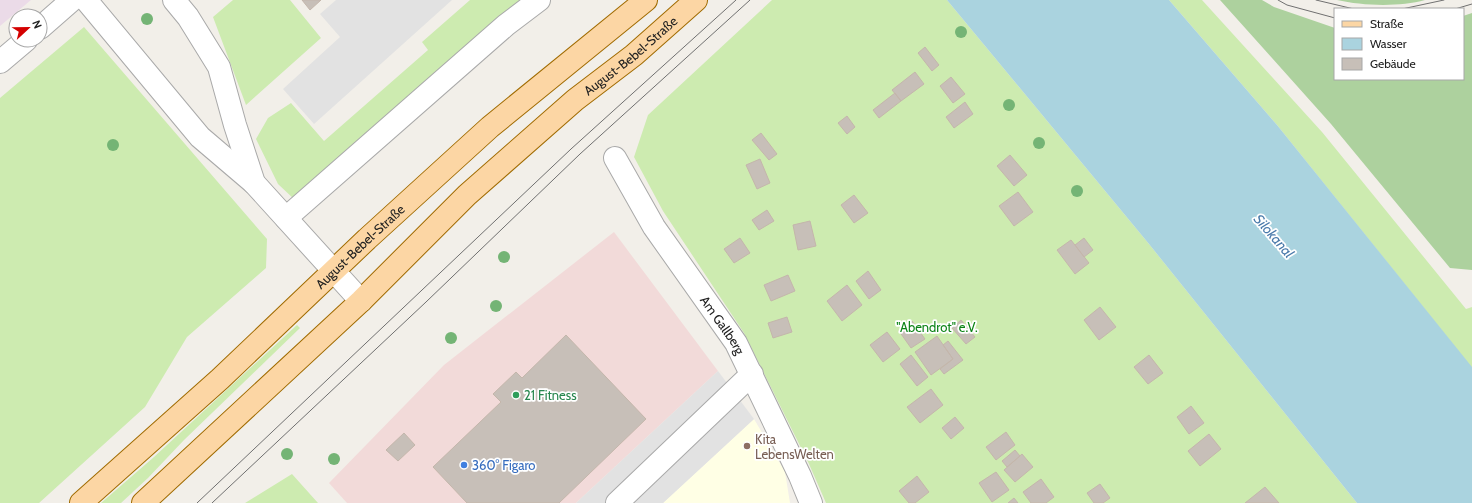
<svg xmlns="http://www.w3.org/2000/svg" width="1472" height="503" font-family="Cabin,sans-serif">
	<rect width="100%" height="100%" fill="#f2efe9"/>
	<path fill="#f2dad9" d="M614 232 718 371 576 503H347L329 483 444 365Z"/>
	<path fill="#ebdbe8" d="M0 0H31L0 26Z"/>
	<path fill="#ffffe5" d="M754 419 785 472 790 503H663Z"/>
	<path fill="#cdebb0" d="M233 0H290L321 38 246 105 213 17Z
		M470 0H522L295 200 278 184 256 139 268 118 291 103 324 141 428 50 422 42Z
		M772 0H947L1149 244 1357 503H826L809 464 744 333 663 211 634 157 648 115Z
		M1169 0H1202L1322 132 1466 309 1472 307V368L1277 125Z
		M84 27 267 239 266 268 187 337 145 407 39 503H0V98Z
		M297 325 300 328 184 440 148 478 121 503H101L154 457Z
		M292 474 318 503H245Z"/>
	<path fill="#add19e" d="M1220 0H1262L1274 7 1335 28V79H1463V16L1472 13V270L1450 268 1331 124Z
		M1337 0H1425C1400 7 1363 6 1337 0Z"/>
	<path fill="#e2e2e2" d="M336 0H452L314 124 283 89 340 37 320 14Z
		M718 371 754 419 663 503H576Z"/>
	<path fill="#aad3df" d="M947 0H1169L1277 125 1472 367V503H1357L1149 244Z"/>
	<path fill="#c7bfb8" stroke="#c4b6ab" d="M302 0H321L310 10Z
		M925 47 939 65 932 71 918 53Z
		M915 72 924 84 901 101 892 90Z
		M951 77 965 94 953 103 940 86Z
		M895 93 901 101 879 118 873 110Z
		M965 102 973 114 954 128 946 117Z
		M847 116 855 127 847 134 838 123Z
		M761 133 777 154 769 160 752 140Z
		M1010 155 1027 175 1014 186 997 166Z
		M760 159 770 183 757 189 746 165Z
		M1018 192 1033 212 1014 226 999 206Z
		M854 195 868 213 854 223 841 205Z
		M767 210 774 221 759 230 752 220Z
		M810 221 816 246 798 250 793 225Z
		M740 238 750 253 734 263 724 249Z
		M1084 238 1093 250 1084 257 1075 245Z
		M1071 240 1089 263 1075 274 1057 250Z
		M868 271 881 290 869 299 856 281Z
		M788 275 795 291 771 301 764 285Z
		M847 285 862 305 842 321 827 301Z
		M1100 307 1116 327 1099 340 1084 320Z
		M787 317 792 332 773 338 768 323Z
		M961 320 975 337 966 344 952 328Z
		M912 321 925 339 911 348 899 331Z
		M887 332 900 349 883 362 870 345Z
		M566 335 646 419 559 503H467L433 467 501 402 493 394 516 372 522 378Z
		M937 336 953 359 931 375 915 352Z
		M948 341 963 360 944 374 940 369 953 359 943 345Z
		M911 355 928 377 917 386 900 364Z
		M1149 355 1163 373 1148 384 1134 367Z
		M931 389 943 405 920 423 907 407Z
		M1191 406 1204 423 1189 434 1177 417Z
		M955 417 964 428 951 439 942 428Z
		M1006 432 1015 445 996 460 986 447Z
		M404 433 415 445 398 461 386 450Z
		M1209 434 1221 449 1200 466 1188 451Z
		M1015 450 1020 456 1007 467 1002 461Z
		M1022 454 1033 467 1015 482 1004 470Z
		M996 472 1009 490 992 502 979 483Z
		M917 476 929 492 915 503H909L899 491Z
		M1041 479 1054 497 1046 503H1031L1023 492Z
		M1100 484 1110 498 1103 503H1094L1087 493Z
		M1265 487 1279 503H1245Z
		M1014 498 1018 503H1008Z"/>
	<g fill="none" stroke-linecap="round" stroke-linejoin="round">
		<defs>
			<g id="minor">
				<path d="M86 0 200 137 254 183"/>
				<path d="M174 0 188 17 219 67 235 125 254 183 361 301"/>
				<path d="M40 28 72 0"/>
				<path d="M0 62 26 40"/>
				<path id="s1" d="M615 158 654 227 736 343 800 476 811 503"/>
				<path d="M286 218 506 25 539 0"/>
				<path d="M617 503 752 374"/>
			</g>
			<g id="major">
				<path id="s2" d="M81 503 220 379 367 239 490 127 646 0"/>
				<path id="s3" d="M143 503 361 301 467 195 575 100 634 55 696 0"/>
			</g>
		</defs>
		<use href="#minor" stroke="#a9a9a9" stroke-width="24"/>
		<use href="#major" stroke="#a06b00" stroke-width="24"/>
		<use href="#minor" stroke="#fff" stroke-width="22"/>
		<use href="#major" stroke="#fcd6a4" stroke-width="22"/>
		<path stroke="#707070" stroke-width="1" d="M1278 0 1287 5 1335 18
			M1316 0 1354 9
			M1402 9 1444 0
			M1455 9 1472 4
			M197 503 571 149 736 0
			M212 503 426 302 580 154 750 0"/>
	</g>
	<g fill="#74b475">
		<circle cx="147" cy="19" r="6"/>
		<circle cx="961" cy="32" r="6"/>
		<circle cx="1009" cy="105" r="6"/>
		<circle cx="1039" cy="143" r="6"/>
		<circle cx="113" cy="145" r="6"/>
		<circle cx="1077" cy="191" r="6"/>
		<circle cx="504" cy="257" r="6"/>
		<circle cx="496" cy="306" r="6"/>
		<circle cx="451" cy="338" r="6"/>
		<circle cx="287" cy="454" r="6"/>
		<circle cx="334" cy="459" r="6"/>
	</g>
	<circle fill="#2e9e5b" stroke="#fff" stroke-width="1.5" cx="516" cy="395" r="4"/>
	<circle fill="#8d6e63" stroke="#fff" stroke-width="1.5" cx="747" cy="446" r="4"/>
	<circle fill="#3f7fe0" stroke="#fff" stroke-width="1.5" cx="464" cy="465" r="4"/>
	<g text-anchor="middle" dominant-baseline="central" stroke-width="3.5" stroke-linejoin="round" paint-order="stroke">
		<g font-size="13" fill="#222" stroke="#fff">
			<text stroke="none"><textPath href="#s3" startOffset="662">August-Bebel-Straße</textPath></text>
			<text stroke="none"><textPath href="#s2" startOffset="379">August-Bebel-Straße</textPath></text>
			<text stroke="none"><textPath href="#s1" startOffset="199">Am Gallberg</textPath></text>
		</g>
		<g font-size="13" fill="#0c8416" stroke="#fff">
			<text x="937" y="327">"Abendrot" e.V.</text>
		</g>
		<g font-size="13" fill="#27864d" stroke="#fff" text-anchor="start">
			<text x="524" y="395">21 Fitness</text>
		</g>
		<g font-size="13" fill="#785e54" stroke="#fff" text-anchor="start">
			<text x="755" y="439">Kita<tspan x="755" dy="15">LebensWelten</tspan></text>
		</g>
		<g font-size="13" fill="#366cbe" stroke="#fff" text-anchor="start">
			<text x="472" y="465">360° Figaro</text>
		</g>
		<g font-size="14" font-style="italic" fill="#4a7aab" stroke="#fff">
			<text transform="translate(1274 236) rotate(49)">Silokanal</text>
		</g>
	</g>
	<rect x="1334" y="8" width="130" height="72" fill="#ffffff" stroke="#a7a7a7"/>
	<rect x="1342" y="21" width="20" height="6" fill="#fcd6a4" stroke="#a7a7a7"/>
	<text x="1370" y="28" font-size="12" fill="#222222">Straße</text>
	<rect x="1342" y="38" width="20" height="12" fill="#aad3df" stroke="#a7a7a7"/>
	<text x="1370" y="48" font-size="12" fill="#222222">Wasser</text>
	<rect x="1342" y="58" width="20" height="12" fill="#c7bfb8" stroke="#a7a7a7"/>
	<text x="1370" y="68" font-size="12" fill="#222222">Gebäude</text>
	<g transform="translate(28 28) rotate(68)"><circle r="19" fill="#ffffff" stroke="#a7a7a7"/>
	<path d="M0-3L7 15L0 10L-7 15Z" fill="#d40000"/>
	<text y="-6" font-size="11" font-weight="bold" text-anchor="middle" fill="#222222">N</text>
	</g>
</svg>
